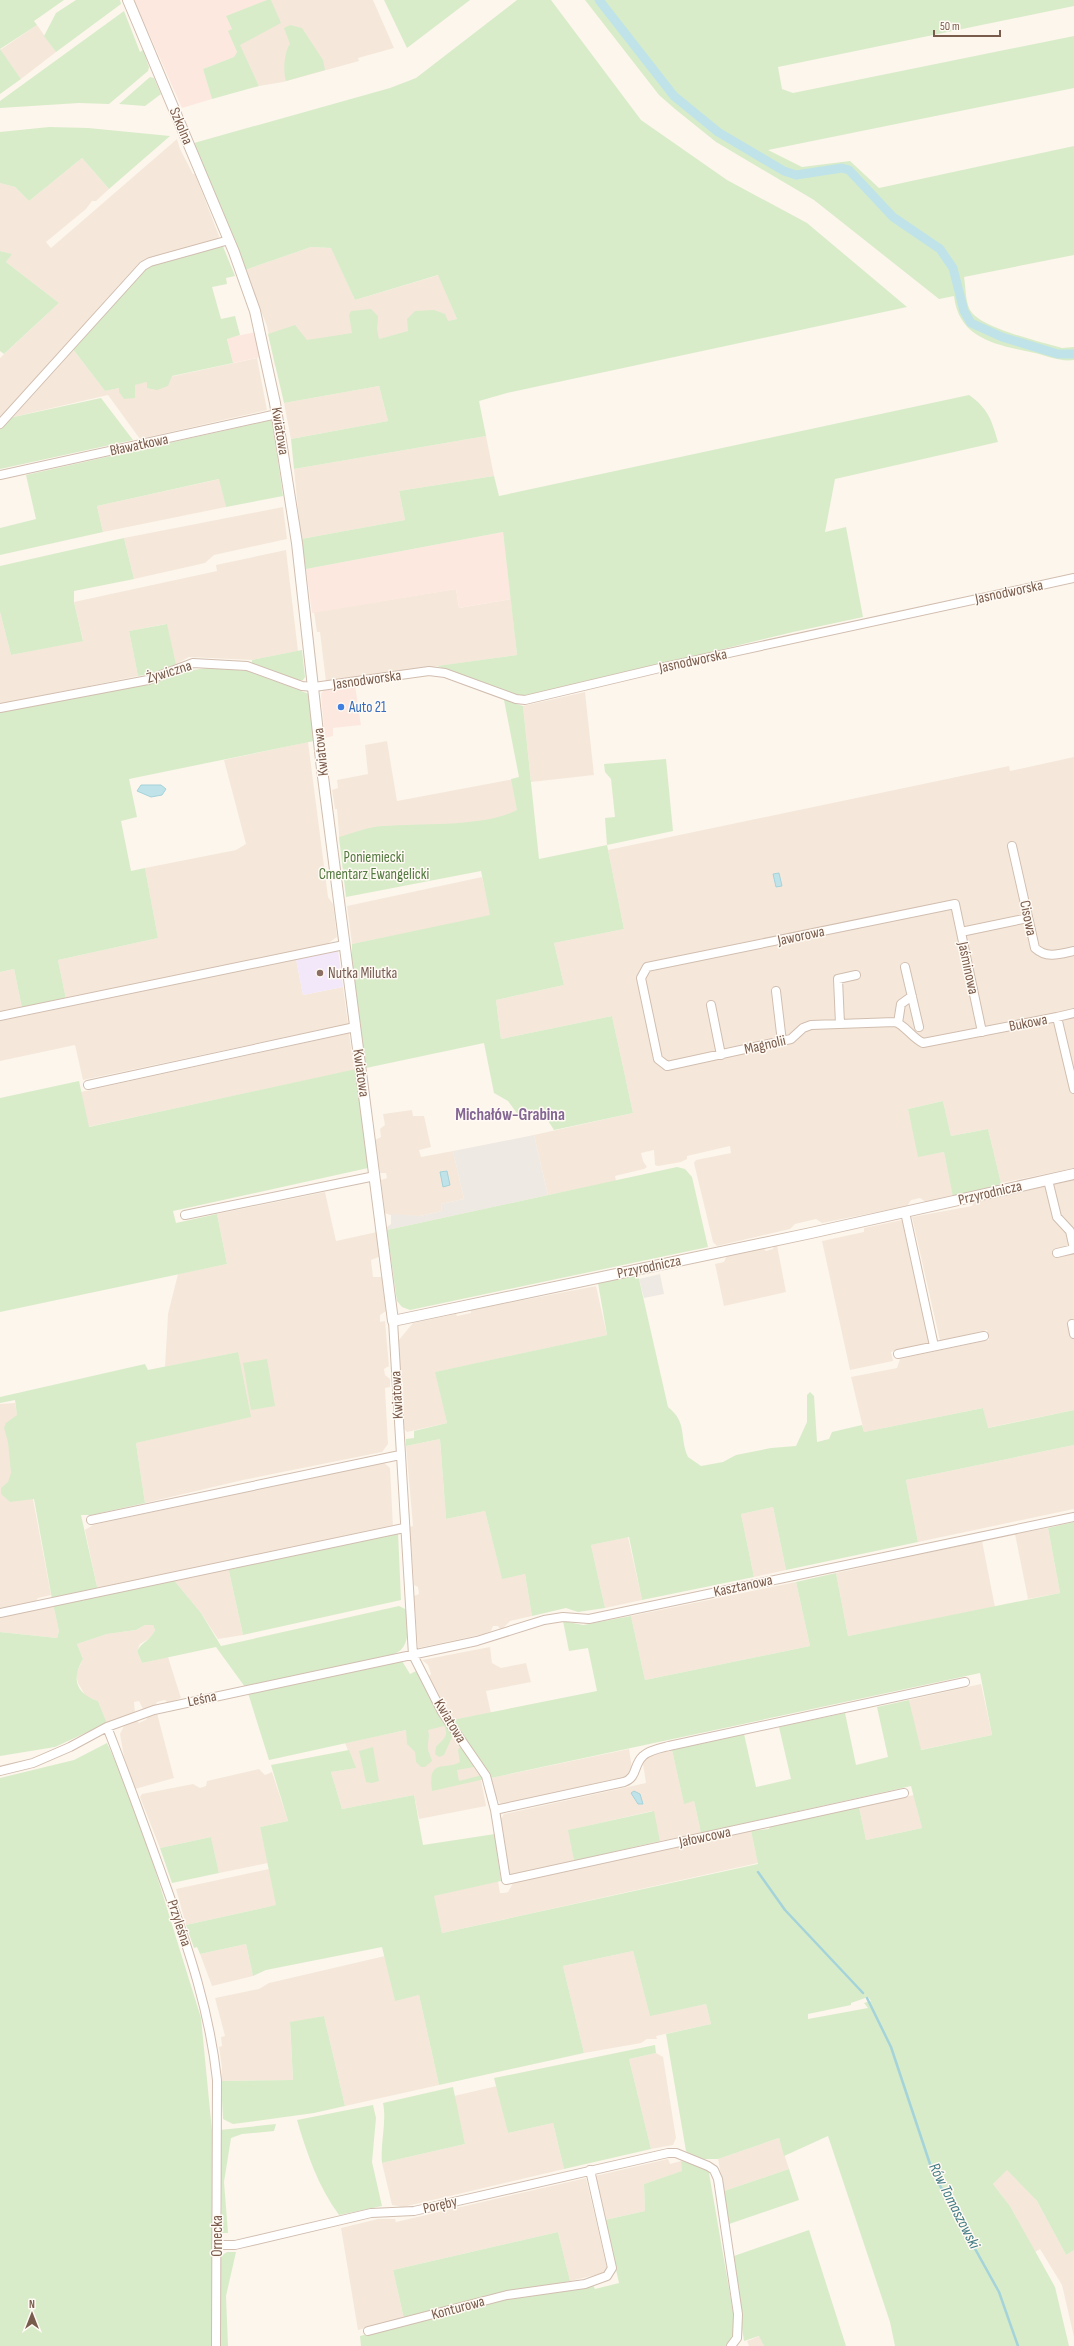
<svg xmlns="http://www.w3.org/2000/svg" width="1074" height="2346" font-family="'Sofia Sans Condensed',sans-serif">
	<rect width="100%" height="100%" fill="#fdf6ec"/>
	<path fill="#f5e8da" d="M268 0H373L394 48 358 58 359 61 283 82 259 86 226 16Z
		M37 25 56 52 21 79 0 50Z
		M177 139 180 149 193 174H195L219 236 217 241 144 261 0 420V358L59 303 6 262 11 254 0 251V183L15 187 29 201 82 158 109 189 96 201H92L86 209 46 242 51 248Z
		M311 247 332 248 355 300 439 275 457 319 275 366 267 326 245 270Z
		M72 348 105 391 257 358 267 410 140 439 108 395 9 418Z
		M379 386 388 421 291 439 284 403Z
		M486 436 494 476 399 491 405 520 301 539 294 469Z
		M220 479 226 507 103 532 97 506Z
		M283 507 287 539 214 555 205 563 134 579 124 538Z
		M286 550 298 651 252 660 189 657 176 664 166 624 129 631 138 676 0 704V612L11 655 83 640 74 602 217 571 216 565Z
		M456 589 459 608 511 599 517 655 326 682 320 632H317L314 612Z
		M585 692 594 775 531 782 523 706Z
		M387 741 397 801 520 778 523 818 340 845 337 809H335L332 790 338 788 337 780 368 774 365 745Z
		M308 742 328 897 333 904 337 937 327 944 66 999 58 960 158 938 145 868 236 850 246 844 224 760Z
		M1074 757V1168L1001 1183 988 1129 951 1136 943 1101 908 1109 919 1156 944 1152 953 1195 926 1202 920 1198 916 1199 911 1200 907 1206 822 1223 816 1219 795 1224 790 1229 717 1246 713 1242 694 1163 696 1160 731 1153 730 1146 687 1156V1159L681 1162 658 1166 655 1165 654 1150 641 1153 643 1161 647 1167 644 1169 615 1176 616 1181 548 1195 534 1135 633 1113 612 1016 501 1039 496 1000 564 985 554 943 624 929 608 850 1009 766 1010 771Z
		M482 877 491 916 352 944 347 906Z
		M296 959 303 995 343 987 348 1024 83 1080 75 1045 0 1061V1021Z
		M14 969 22 1008 0 1013V972Z
		M349 1033 354 1070 88 1127 81 1092Z
		M412 1110 413 1116H424L431 1147 419 1150 421 1157 453 1151 464 1199 441 1204 442 1211 420 1216 390 1215 385 1213 381 1180 387 1178 386 1173H380L375 1140 381 1137 380 1129 385 1125 383 1114Z
		M1074 1180V1410L987 1428 983 1408 864 1432 851 1377 897 1368 900 1359 989 1340 987 1330 940 1341 912 1217 972 1206 974 1202Z
		M325 1192 336 1241 377 1232 381 1256 371 1260 373 1277H382L386 1311 380 1315V1322L385 1321 389 1366 384 1369 385 1375 390 1379V1387L385 1388 388 1444 382 1452 243 1480 145 1503 136 1443 165 1436 238 1352 165 1367 168 1314 178 1274 227 1264 217 1214Z
		M902 1220 929 1343 891 1352 893 1361 850 1370 822 1241 864 1232V1228Z
		M774 1245H777L786 1292 724 1306 715 1264 724 1262 727 1255 762 1247 766 1251 773 1249Z
		M596 1286 607 1335 436 1372 447 1423 407 1432 404 1429 403 1382 400 1381 398 1341 413 1323 456 1314 457 1316 471 1313V1310Z
		M15 1403 51 1595 38 1598 35 1602 0 1609V1404Z
		M440 1439 446 1519 485 1511 502 1578 525 1574 532 1616 510 1621 501 1630 498 1626H493L491 1631 484 1634 418 1648 414 1596 419 1594 418 1587 414 1585 410 1527 413 1526 406 1446Z
		M1074 1445V1509L918 1542 906 1480Z
		M383 1462 390 1468 393 1527 98 1591 85 1530 93 1525Z
		M773 1507 786 1570 754 1577 741 1514Z
		M1048 1528 1060 1593 1028 1599 1015 1534Z
		M628 1537 642 1600 605 1608 591 1545Z
		M982 1541 995 1607 848 1636 836 1573Z
		M228 1567 243 1635 218 1639 201 1613 173 1579Z
		M796 1582 810 1646 645 1680 631 1616Z
		M53 1604 59 1631 57 1638 0 1632V1616Z
		M145 1625H153L155 1630 152 1637 140 1644 137 1651 142 1663 168 1657 181 1698 168 1703 165 1700 157 1702 155 1706 143 1709 139 1701 134 1702 135 1713 107 1723 98 1701 86 1697 78 1683 76 1674 83 1659 77 1644 107 1634 136 1630Z
		M490 1647 492 1663 501 1668 526 1663 531 1682 486 1691 491 1713 452 1720 429 1676 431 1674 428 1665 422 1660Z
		M981 1684 992 1735 920 1750 909 1700Z
		M157 1713 174 1778 135 1789 124 1757 120 1734 124 1726 136 1720 139 1723 147 1719V1716Z
		M444 1722 454 1739 485 1779 481 1780 486 1806 419 1819 414 1795 342 1809 331 1772 355 1768 345 1743Z
		M629 1749 632 1768 627 1776 585 1786V1788L502 1806 496 1797 491 1778Z
		M672 1750 684 1803 694 1801 701 1833 660 1841 652 1811 569 1830 574 1861 510 1876 501 1819 504 1814 646 1783 643 1764 648 1756Z
		M259 1769 265 1775 272 1772 288 1821 260 1827 268 1863 219 1873 211 1837 160 1848 140 1797 142 1794 193 1784 200 1788 206 1786 207 1781Z
		M914 1795 922 1828 866 1840 859 1807Z
		M751 1831 758 1863 442 1933 433 1896 498 1881 500 1893H504L508 1892 513 1883Z
		M269 1869 277 1905 186 1925 176 1889Z
		M246 1944 253 1976 212 1986 200 1954Z
		M633 1951 650 2015 706 2004 711 2024 656 2036 657 2039H647L641 2043 584 2053 563 1966Z
		M385 1956 395 2000 419 1995 439 2085 345 2106 324 2016 290 2023 293 2080 221 2081 222 2068 219 2047 222 2046 221 2037 225 2036 215 1998 259 1989 269 1983Z
		M656 2053 663 2057 676 2138 673 2145 651 2149 629 2059Z
		M497 2086 508 2133 553 2123 564 2169 403 2207 392 2205 382 2163 465 2144 454 2096Z
		M779 2138 789 2169 724 2191 718 2159Z
		M668 2159 670 2164 681 2161 683 2171 644 2184 645 2211 605 2220 595 2176Z
		M1007 2169 1037 2201 1066 2255 1074 2250V2337L1062 2285 1040 2249 1035 2252 1010 2206 993 2184Z
		M586 2178 608 2272 570 2281 558 2232 393 2270 404 2319 358 2330 341 2228 378 2219H395L396 2222Z
		M760 2336 764 2346H749L747 2341Z"/>
	<path fill="#fde8e0" d="M134 0H268L226 16 232 29 229 31 237 52 234 57 203 69 212 99 182 108Z
		M256 332 261 357 233 363 227 338Z
		M503 532 511 599 459 608 456 589 312 613 306 569Z
		M355 685 361 725 333 728V736L325 738 321 694 324 690Z"/>
	<path fill="#efe9e4" d="M534 1135 548 1195 387 1230V1227L391 1224V1214L420 1216 442 1211 441 1204 464 1199 453 1151Z
		M660 1274 664 1294 644 1298 639 1279Z"/>
	<path fill="#f3e8fa" d="M338 950 343 987 303 995 296 959Z"/>
	<path fill="#d8ecc9" fill-rule="evenodd" d="M0 0H64L34 21 37 25 0 49 21 79 0 94Z
		M76 0H120L121 4 56 52 44 36 56 13Z
		M267 0H271L281 23 240 45 259 86 212 99 203 69 234 57 237 52 228 31 232 29 226 16Z
		M384 0H470L407 48Z
		M517 0H551L641 120 727 180 807 223 907 307 507 393 479 401 486 436 294 469 291 439 388 421 379 386 284 403 268 334 295 325 307 340 352 333 349 315 351 311 371 309 378 316 377 329 379 339 408 331 407 319 415 311 434 310 445 314 448 321 457 319 438 275 355 300 331 248 311 247 245 270 194 143 390 88 416 78Z
		M585 0H1074V6L778 67 782 89 793 93 1074 36V88L768 150 802 167 850 161 879 188 1074 146V255L964 277C966 288 965 300 970 310 980 328 1041 342 1062 348L1074 347V360C1061 362 1047 356 1035 353 998 345 959 340 954 296L939 299 814 200 716 142 675 109 659 95Z
		M124 11 140 52 143 50 149 67 148 71 109 104 79 103 0 108V101Z
		M290 25 302 28 323 60 325 70 286 81C283 73 284 51 290 44L284 28Z
		M150 77 154 78 161 94 145 106 119 104Z
		M49 127 88 128 170 136 109 189 82 158 29 201 15 187 0 183V132Z
		M222 244 235 276 226 278 227 284 212 287 221 319 235 316 240 335 227 339 233 363 172 376 168 386 157 390 147 388V382L135 385V398L124 399 119 392V388L105 391 72 348 146 266Z
		M0 251 12 254 6 262 59 303 4 354 0 351Z
		M969 395C988 408 992 421 998 442L835 479 825 532 846 527 863 617 793 632 523 698 437 666 517 655 503 532 306 569 301 539 405 520 399 491 494 476 499 496Z
		M101 398 133 440 0 469V428L9 418Z
		M272 420 283 496 226 507 219 479 97 506 103 532 0 555V528L36 519 26 475Z
		M124 538 134 579 74 591V602L83 641 11 655 0 612V566Z
		M167 624 176 664 156 673 138 676 129 631Z
		M302 650 305 677 303 680H295L252 664V660Z
		M209 668 248 671 309 694 314 741 129 779 137 817 121 821 131 871 145 868 158 938 58 960 66 999 22 1008 14 969 0 972V712L157 682 192 670Z
		M504 700 523 706 539 859 607 845 605 818 615 817 611 779 605 772 604 764 666 759 673 831 607 845 624 929 554 943 564 985 496 1000 501 1039 612 1016 633 1113 554 1130 545 1116H519L508 1101 494 1093 484 1043 366 1068 352 959V944L490 915 481 871 346 897 339 837C353 833 368 827 383 826 421 823 484 827 517 810L511 779 519 777Z
		M356 1069 368 1168 173 1211 176 1223 217 1214 227 1264 0 1312V1098L79 1081 89 1127Z
		M943 1101 951 1136 988 1129 1001 1183 994 1188 953 1197 944 1152 918 1157 908 1109Z
		M677 1167 685 1169 692 1177 708 1247 410 1310 402 1307 397 1301 387 1230Z
		M636 1275 639 1279 668 1407C688 1423 679 1437 688 1457L701 1466 723 1462 736 1455 771 1448 796 1446 807 1422V1395L810 1392 814 1396 817 1442 829 1439 832 1432 862 1425 864 1432 983 1408 988 1428 1074 1410V1445L906 1480 918 1542 786 1570 773 1507 741 1514 754 1577 642 1600 629 1537 591 1545 605 1608 578 1612 566 1608 532 1616 525 1574 502 1579 485 1511 446 1519 440 1439 406 1446V1439L414 1438V1431L447 1423 435 1372 607 1335 598 1283Z
		M238 1352 251 1417 136 1443 145 1503 91 1515H81L98 1591 52 1599 34 1499 10 1502 1 1494V1488L8 1482 11 1473 8 1442 4 1428 6 1423 17 1415 15 1400 0 1403V1397L145 1364 148 1370Z
		M267 1359 275 1406 251 1410 243 1363Z
		M1074 1522V2250L1066 2255 1037 2201 1007 2170 993 2184 1010 2206 1055 2287 1069 2346H895L890 2322 828 2136 784 2156 779 2138 718 2159H697L686 2151 666 2034 711 2024 706 2004 650 2016 633 1951 563 1966 584 2053 439 2085 419 1995 395 2001 382 1947 266 1970 253 1976 246 1944 200 1954 197 1947 194 1948 186 1925 276 1905 260 1827 288 1821 271 1765 349 1750 356 1768 331 1772 342 1809 414 1795 423 1845 495 1834 500 1852 497 1853 501 1881 434 1896 442 1933 758 1864 751 1831 769 1829 770 1827 859 1807 866 1840 922 1828 911 1786 701 1833 694 1801 684 1804 672 1750 744 1734 756 1787 791 1779 779 1727 845 1713 856 1765 888 1757 877 1707 909 1700 921 1750 992 1735 980 1673 491 1778 452 1720 597 1691 588 1648 569 1651 563 1621 583 1625 631 1616 645 1680 810 1646 796 1582 836 1573 848 1636 1060 1593 1048 1528ZM868 1997 871 2001 864 2003 868 2008 808 2019V2014L851 2005V2003Z
		M398 1532 401 1600 243 1635 228 1567Z
		M173 1579 201 1613 221 1646 399 1606 407 1610C407 1626 412 1647 394 1654L245 1687 216 1647 142 1663 137 1651C142 1642 151 1640 155 1630L153 1625H145L136 1630 107 1634 77 1644 83 1659C71 1679 76 1694 98 1701L107 1723 55 1747 0 1756V1632L57 1638 59 1631 53 1604Z
		M402 1661 410 1674 416 1671 453 1735 444 1755 439 1757 435 1754 436 1747C442 1740 450 1736 444 1726L428 1730C430 1737 428 1739 428 1745 427 1751 431 1756 432 1761L425 1767H421L416 1762 415 1752 407 1744 406 1730 269 1760 248 1693Z
		M107 1743 134 1802 201 2018 212 2131V2346H0V1778L74 1760Z
		M461 1746 474 1767 457 1770 459 1781 482 1775 485 1779 432 1791C427 1757 445 1771 460 1762L458 1750Z
		M373 1747 379 1781 372 1783 366 1782 359 1751Z
		M654 1811 660 1841 574 1861 568 1830Z
		M211 1837 219 1873 172 1883 160 1848Z
		M324 2016 345 2106 314 2113 233 2124 223 2119 221 2081 293 2080 290 2022Z
		M655 2045 656 2053 629 2059 651 2149 564 2169 553 2123 508 2133 494 2078Z
		M453 2087 465 2144 382 2163C380 2143 387 2122 383 2103Z
		M373 2105 376 2118 372 2162 382 2206 339 2215C318 2186 307 2154 297 2120Z
		M276 2124 274 2131 242 2134 231 2138 224 2182 228 2233H222L220 2130Z
		M681 2161 706 2167 709 2173 736 2329 734 2337 728 2346H361L360 2336 498 2300 593 2285 595 2289 619 2283 605 2220 645 2211 644 2184 682 2171Z
		M789 2169 799 2200 729 2224 724 2191Z
		M809 2230 846 2346H764L759 2336 744 2341 731 2257Z
		M558 2232 570 2281 500 2295 404 2319 393 2270Z
		M227 2252H236L226 2296 228 2346H219L218 2299 221 2256Z"/>
	<path fill="#bfe3e8" stroke="#a5d3da" d="M141 785H161L166 789 162 795 151 797 137 791Z
		M779 873 782 886 776 887 773 874Z
		M447 1171 450 1185 443 1187 440 1172Z
		M634 1791 640 1794 643 1804H638L631 1793Z"/>
	<g fill="none" stroke-linecap="round" stroke-linejoin="round">
		<path stroke="#a5d3da" stroke-width="2.5" d="M758 1872 785 1910 863 1993
			M867 1998 891 2047 933 2173 999 2292 1018 2346"/>
		<path stroke="#bfe3e8" stroke-width="9" d="M599 0 674 96 718 132 784 171 796 175 842 168 849 170 893 217 940 249 953 268 964 311 971 323 1002 337 1058 354H1074"/>
		<defs>
			<path id="minor" d="M0 424 143 266 150 262 229 240
				M0 475 277 414
				M0 708 148 680 193 663 247 666 302 686 314 687 429 671 445 673 516 699 525 700 664 667 1074 578
				M1012 846 1035 948C1047 959 1060 954 1074 951
				M961 932 1028 918
				M905 967 919 1027
				M776 991 782 1042
				M711 1005 721 1055
				M0 1016 344 945
				M1057 1017 1074 1089
				M898 1023 901 1004 912 996
				M840 1024 838 979 856 975
				M982 1032 955 904 647 967 641 978 658 1059 667 1066 791 1039 803 1028 811 1025 895 1022C904 1024 912 1038 923 1043L1057 1017 1074 1013
				M88 1085 355 1027
				M1048 1180 1057 1217 1070 1231 1074 1249 1057 1253
				M905 1212 934 1346
				M185 1215 375 1176
				M393 1321 413 1655 442 1712 486 1776 495 1810 506 1880 904 1793
				M1072 1324 1074 1334
				M898 1354 984 1336
				M91 1520 400 1455
				M0 1613 404 1528
				M107 1727C128 1780 147 1833 166 1886 189 1950 210 2013 217 2080L216 2346
				M0 1771 33 1763 70 1747 107 1727 154 1710 477 1641 544 1620 563 1617 589 1619 1074 1517
				M495 1810 624 1782C638 1777 633 1765 643 1756 649 1750 661 1748 669 1746L965 1682
				M217 2245H235L371 2213 414 2211 668 2153H676L708 2166 714 2170 718 2179 738 2314 737 2338 731 2346
				M368 2331 507 2295 585 2284 607 2276 612 2268 590 2170"/>
			<path id="tertiary" d="M128 0 234 252 255 311 275 403 297 543 322 769 393 1321 811 1233 1074 1174"/>
		</defs>
		<use href="#minor" stroke="#d1beb0" stroke-width="10"/>
		<use href="#tertiary" stroke="#d1beb0" stroke-width="12"/>
		<use href="#minor" stroke="#fff" stroke-width="8"/>
		<use href="#tertiary" stroke="#fff" stroke-width="10"/>
	</g>
	<circle fill="#3f7fe0" stroke="#fffaf3" stroke-width="1.5" cx="341" cy="707" r="4"/>
	<circle fill="#8d6e63" stroke="#fffaf3" stroke-width="1.5" cx="320" cy="973" r="4"/>
	<g text-anchor="middle" dominant-baseline="central" stroke-width="3" stroke-linejoin="round" paint-order="stroke">
		<g font-size="15" fill="#7a5c4d" stroke="#fffaf3">
			<text transform="translate(181 126) rotate(67)">Szkolna</text>
			<text transform="translate(280 431) rotate(81)">Kwiatowa</text>
			<text transform="translate(139 445) rotate(-12)">Bławatkowa</text>
			<text transform="translate(1009 592) rotate(-12)">Jasnodworska</text>
			<text transform="translate(693 661) rotate(-12)">Jasnodworska</text>
			<text transform="translate(169 672) rotate(-17)">Żywiczna</text>
			<text transform="translate(367 680) rotate(-8)">Jasnodworska</text>
			<text transform="translate(321 752) rotate(-96)">Kwiatowa</text>
			<text transform="translate(1028 918) rotate(78)">Cisowa</text>
			<text transform="translate(801 936) rotate(-12)">Jaworowa</text>
			<text transform="translate(968 968) rotate(78)">Jaśminowa</text>
			<text transform="translate(1028 1023) rotate(-11)">Bukowa</text>
			<text transform="translate(765 1045) rotate(-13)">Magnolii</text>
			<text transform="translate(361 1073) rotate(82)">Kwiatowa</text>
			<text transform="translate(990 1193) rotate(-13)">Przyrodnicza</text>
			<text transform="translate(649 1267) rotate(-12)">Przyrodnicza</text>
			<text transform="translate(397 1395) rotate(-93)">Kwiatowa</text>
			<text transform="translate(743 1586) rotate(-12)">Kasztanowa</text>
			<text transform="translate(202 1699) rotate(-12)">Leśna</text>
			<text transform="translate(450 1721) rotate(59)">Kwiatowa</text>
			<text transform="translate(705 1837) rotate(-12)">Jałowcowa</text>
			<text transform="translate(179 1923) rotate(72)">Przyleśna</text>
			<text transform="translate(440 2205) rotate(-13)">Poręby</text>
			<text transform="translate(217 2236) rotate(-90)">Ornecka</text>
			<text transform="translate(458 2308) rotate(-15)">Konturowa</text>
		</g>
		<g font-size="15" fill="#366cbe" stroke="#fffaf3" text-anchor="start">
			<text x="349" y="707">Auto 21</text>
		</g>
		<g font-size="15" fill="#537a41" stroke="#fffaf3">
			<text x="374" y="857">Poniemiecki<tspan x="374" dy="17">Cmentarz Ewangelicki</tspan></text>
		</g>
		<g font-size="15" fill="#785e54" stroke="#fffaf3" text-anchor="start">
			<text x="328" y="973">Nutka Milutka</text>
		</g>
		<g font-size="16" font-style="italic" fill="#437c86" stroke="#fffaf3">
			<text transform="translate(954 2206) rotate(63)">Rów Tomaszowski</text>
		</g>
		<g font-size="17" font-weight="bold" fill="#846695" stroke="#fffaf3">
			<text x="510" y="1115">Michałów-Grabina</text>
		</g>
	</g>
	<g transform="translate(32 2314)" stroke="#fffaf3" stroke-width="3" paint-order="stroke">
	<path d="M0-3L7 15L0 10L-7 15Z" fill="#7a5c4d"/>
	<text y="-6" font-size="11" font-weight="bold" text-anchor="middle" fill="#7a5c4d">N</text>
	</g>
	<path d="M934 30v6h66v-6" fill="none" stroke="#7a5c4d" stroke-width="2"/>
	<text x="940" y="30" font-size="12" fill="#7a5c4d" stroke="#fffaf3" stroke-width="3" paint-order="stroke">50 m</text>
</svg>
